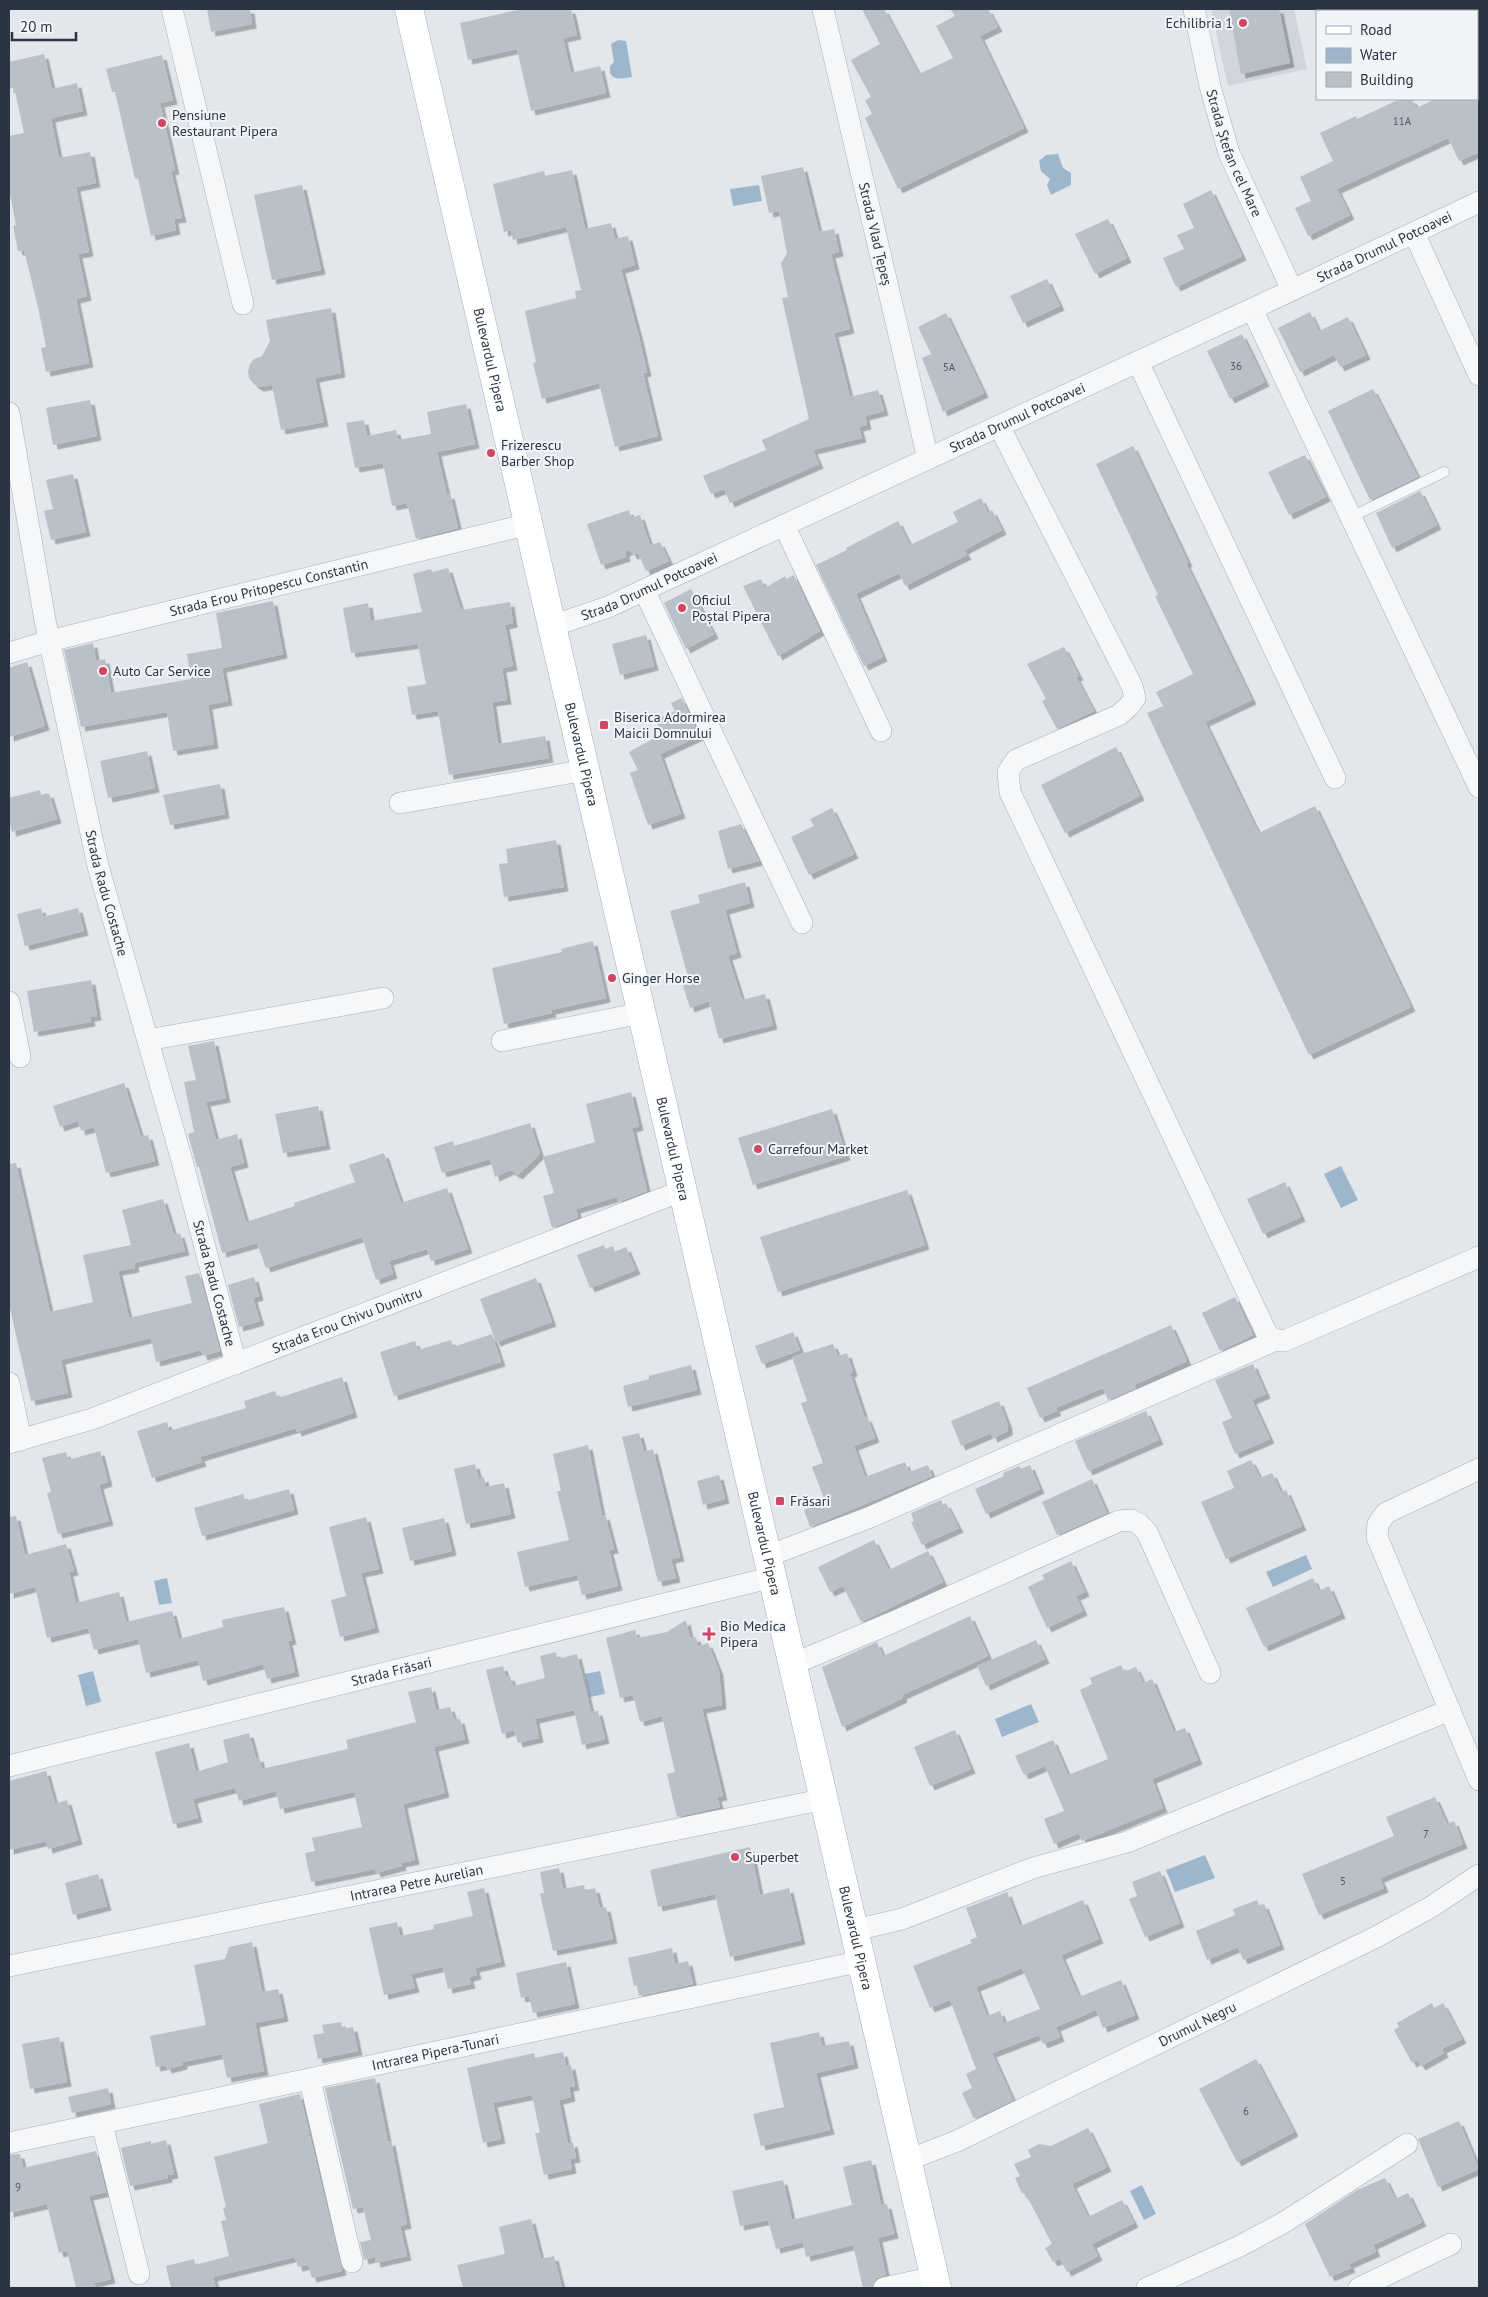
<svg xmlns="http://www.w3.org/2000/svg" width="1488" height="2297" font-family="'PT Sans',sans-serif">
	<defs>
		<filter id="shadow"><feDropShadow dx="4.5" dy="4.5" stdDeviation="0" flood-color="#0004"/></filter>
	</defs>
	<rect width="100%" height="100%" fill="#e3e6eb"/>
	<path fill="#d1d6dd" d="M1211 9H1294L1307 69 1228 86Z"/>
	<path fill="#9db6cb" d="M618 40 626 41 632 77C621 79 608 82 610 66L614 62 611 44Z
		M1058 154 1063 168 1071 173V185L1051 195 1047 185 1050 179 1041 171 1039 161 1046 155Z
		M759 185 762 201 733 206 730 189Z
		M1341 1166 1358 1200 1341 1208 1324 1174Z
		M1306 1555 1312 1569 1273 1587 1266 1572Z
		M167 1578 172 1603 159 1605 154 1581Z
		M93 1671 101 1702 86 1706 78 1675Z
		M600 1671 605 1694 590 1697 585 1674Z
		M1031 1704 1039 1722 1002 1737 995 1719Z
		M1205 1855 1215 1878 1175 1892 1166 1870Z
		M1142 2185 1156 2214 1144 2220 1130 2191Z"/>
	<path fill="#bac0c8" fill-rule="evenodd" filter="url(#shadow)" d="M207 9H250L252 24 211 32Z
		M522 9H571L577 35 563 38 571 73 600 66 606 93 531 111 517 49 468 60 460 23Z
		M862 9H884L919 74 953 58 936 26 955 16 950 9H988L998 27 980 36 1024 128 898 189 865 118 872 114 865 100 871 97 851 60 880 44Z
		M1229 9H1279L1290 63 1241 74Z
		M44 54 52 89 77 83 83 111 51 118 59 158 90 152 96 183 76 187 89 252 78 254 87 296 76 299 89 363 46 372 41 348 46 347 38 307 24 250 18 251 13 226 16 225 9 189V136L24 133 14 87 9 89V62Z
		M162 55 173 100 160 103 175 170 171 171 182 218 174 219 176 230 151 236 138 178 135 179 115 92H112L106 69Z
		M1400 99H1412L1416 108 1436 99H1479V152L1459 161 1448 138 1337 189 1350 215 1308 236 1295 208 1311 201 1300 177 1333 161 1320 133 1356 116 1357 119Z
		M803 167 819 232 834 229 839 252 831 254 850 329 834 333 850 397 878 390 884 411 865 416 867 425 859 427 862 438 813 450 819 464 730 503 724 489 711 494 703 476 766 450 762 440 809 419 782 298 788 297 781 263 787 254 779 211 769 213 761 176Z
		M572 170 585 229 611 223 615 239 628 236 635 265 621 269 639 337 647 372 643 373 658 436 615 447 599 383 542 399 533 363 536 362 525 311 576 298 575 291 581 290 566 227 513 240 511 230 504 232 493 184 544 171 545 176Z
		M302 185 321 270 272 280 254 195Z
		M1211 190 1242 256 1176 287 1163 258 1184 249 1177 235 1194 228 1183 204Z
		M1108 219 1127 258 1095 274 1075 234Z
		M1047 279 1060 306 1023 323 1010 296Z
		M331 308 341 373 315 378 324 422 281 430 272 385 259 387 254 384 249 378 248 371 250 364 254 359 262 356 270 341 266 320Z
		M1310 312 1319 331 1348 317 1366 355 1340 367 1334 355 1300 372 1278 328Z
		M946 313 984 393 943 412 922 358 931 354 918 327Z
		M1242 334 1265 382 1230 399 1207 351Z
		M1373 389 1418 477 1370 500 1328 411Z
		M90 400 97 436 53 445 46 408Z
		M466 404 475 444 437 452 447 495 450 494 458 528 416 539 407 503 392 506 383 463 355 468 346 423 364 420 367 436 396 430 398 440 431 434 427 412Z
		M1133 446 1188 562 1186 563 1252 700 1205 722 1253 822 1259 833 1315 806 1411 1007 1309 1055 1147 713 1163 706 1156 692 1193 674 1155 596 1158 595 1096 464Z
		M1305 455 1326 497 1289 515 1268 472Z
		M73 474 86 532 51 540 44 511 53 509 46 480Z
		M1420 491 1437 525 1392 548 1376 513Z
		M981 498 988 513 992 510 1002 530 964 550 967 555 905 586 899 573 856 594 883 657 864 666 816 565 847 550 846 548 898 521 910 545 958 522 953 512Z
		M629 510 631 518 640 515 650 545 660 542 669 561 646 571 638 553 633 555 630 550 625 552 626 557 601 565 587 524Z
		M448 568 461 610 510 602 513 623 505 625 513 666 502 668 507 700 492 702 498 744 545 736 549 758 449 775 438 711 412 715 407 687 426 684 418 644 351 653 343 608 368 603 371 621 422 612 413 574 431 569 432 572Z
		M794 575 820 631 778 656 743 586 761 579 765 588 785 576 786 579Z
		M691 589 714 634 686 649 664 603Z
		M273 601 283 654 222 668 228 701 208 705 214 744 173 751 167 712 81 727 64 650 93 643 96 661 105 659 111 693 191 679 187 654 222 648 216 613Z
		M646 635 654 666 620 675 612 644Z
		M1064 647 1079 676 1076 677 1094 711 1057 729 1042 701 1046 699 1027 664Z
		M27 662 45 726 9 737V668Z
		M682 698 699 736 660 754 681 814 648 825 630 773 638 770 629 752 662 734 656 720 675 711 671 703Z
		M1116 747 1140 796 1065 833 1041 785Z
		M147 751 155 788 108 798 100 761Z
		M220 784 225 814 170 825 163 795Z
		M40 790 41 795 49 793 57 819 12 832 9 821V798Z
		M832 808 854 854 809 875 791 837 814 826 810 819Z
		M741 824 759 861 728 869 718 831Z
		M556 840 564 887 504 897 499 864 508 863 506 849Z
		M745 882 750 903 725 910 737 953 728 956 742 1000 765 994 773 1025 719 1039 709 1001 690 1008 681 979 688 977 670 911 700 903 698 895Z
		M41 908 43 917 78 908 84 931 25 946 17 914Z
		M593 941 606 998 551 1010 552 1013 504 1024 492 968 562 952 561 949Z
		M91 980 97 1016 90 1017 91 1022 34 1032 27 991Z
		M214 1041 226 1098 206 1102 216 1140 237 1134 244 1163 230 1167 246 1222 295 1206 294 1203 355 1182 349 1165 384 1153 401 1203 447 1188 468 1249 431 1261 427 1249 389 1261 393 1274 376 1280 362 1237 266 1268 257 1243 222 1253 199 1167H197L188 1134 194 1132 184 1082 196 1080 188 1046Z
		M124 1083 141 1137 148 1135 155 1161 106 1173 94 1127 81 1131 78 1121 60 1127 53 1106Z
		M631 1092 639 1126 632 1128 647 1191 618 1202 617 1197 576 1209 578 1217 552 1228 543 1196 554 1193 543 1157 595 1142 586 1104Z
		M318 1106 326 1145 283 1153 275 1114Z
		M832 1109 846 1156 753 1185 738 1138Z
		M530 1123 540 1154 518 1175 510 1170 495 1177 490 1159 442 1173 434 1147 453 1141 454 1146Z
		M16 1163 50 1312 93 1302 83 1255 131 1245 122 1210 163 1199 174 1235 180 1233 185 1251 134 1263 135 1268 118 1271 129 1318 192 1303 185 1276 199 1273 220 1351 203 1356 201 1350 156 1362 151 1338 61 1360 68 1393 31 1401 9 1304V1164Z
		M1285 1182 1301 1217 1263 1234 1247 1199Z
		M907 1190 925 1245 778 1292 760 1237Z
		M604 1245 605 1249 613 1246 615 1252 626 1247 636 1270 590 1288 577 1255Z
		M254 1277 259 1296 253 1298 260 1321 239 1327 228 1285Z
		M536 1278 552 1322 496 1342 480 1299Z
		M1235 1297 1253 1335 1220 1351 1202 1313Z
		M1171 1325 1187 1361 1134 1385 1136 1388 1108 1400 1103 1388 1055 1408 1057 1411 1040 1418 1027 1388Z
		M793 1332 800 1350 762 1364 755 1346Z
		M492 1334 501 1362 394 1396 380 1352 415 1341 418 1350 451 1340 453 1347Z
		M833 1344 838 1356 847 1353 853 1372 850 1373 865 1418 867 1417 875 1438 854 1446 865 1477 905 1462 909 1472 928 1465 932 1476 810 1527 804 1510 825 1501 812 1467 823 1463 801 1403 807 1401 792 1357Z
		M1253 1364 1266 1394 1252 1400 1270 1439 1235 1454 1222 1422 1232 1418 1215 1380Z
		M691 1365 697 1390 628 1407 623 1386 649 1379V1376Z
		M342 1377 353 1413 297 1432 296 1428 200 1457 202 1462 152 1478 137 1431 167 1422 169 1431 246 1408 244 1401 275 1391 278 1398Z
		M999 1401 1008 1425V1431L993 1438 991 1433 961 1446 951 1421Z
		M1146 1411 1159 1440 1088 1471 1075 1441Z
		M639 1433 644 1452 653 1449 680 1557 671 1559 676 1578 658 1582 622 1437Z
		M588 1445 602 1516 605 1515 614 1549 609 1550 618 1586 582 1595 577 1575 525 1587 517 1552 569 1540 557 1491H561L553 1454Z
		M100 1451 108 1482 99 1485 109 1521 58 1534 47 1493 51 1492 42 1458 66 1452 68 1460Z
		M1251 1460 1260 1478 1272 1473 1281 1492 1286 1490 1302 1526 1226 1559 1201 1502 1234 1488 1227 1471Z
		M475 1464 479 1479 484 1477 486 1487 504 1483 511 1514 466 1524 454 1469Z
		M1030 1465 1040 1489 986 1514 975 1489 1004 1476 1003 1473 1019 1466 1021 1469Z
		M719 1475 725 1499 703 1505 697 1481Z
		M1092 1479 1107 1513 1057 1535 1042 1502Z
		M289 1489 294 1510 202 1536 194 1508 243 1494 245 1501Z
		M941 1500 943 1505 946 1503 959 1528 922 1545 911 1522 914 1521 911 1513Z
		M16 1516 25 1555 66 1544 74 1571 69 1572 76 1603 119 1592 126 1622 172 1611 179 1639 223 1627 222 1620 284 1607 292 1640 288 1641 295 1672 267 1679 263 1664 203 1681 198 1660 146 1673 138 1639 94 1650 88 1628 47 1638 35 1587 9 1594V1517Z
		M366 1517 379 1569 361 1573 375 1628 340 1637 331 1600 346 1596 329 1527Z
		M444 1518 452 1551 410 1561 402 1528Z
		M874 1540 889 1570 928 1551 943 1582 861 1622 843 1586 830 1592 818 1567Z
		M1071 1561 1085 1592 1076 1596 1083 1611 1047 1628 1028 1587 1044 1579 1042 1575Z
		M1313 1578 1319 1591 1329 1586 1341 1614 1264 1647 1246 1608Z
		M970 1616 988 1656 902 1695 903 1698 842 1727 822 1667 877 1642 883 1656Z
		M686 1620 690 1638 696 1637 698 1646 708 1643 719 1671 722 1705 702 1709 723 1796 717 1797 720 1807 677 1817 667 1774 675 1772 662 1716 640 1722 633 1695 620 1698 606 1638 635 1630 637 1638 667 1632Z
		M1036 1640 1045 1659 986 1686 977 1666Z
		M556 1652 557 1659 577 1654 591 1712 598 1711 605 1739 582 1745 574 1710 535 1719 539 1738 518 1743 514 1730 502 1734 486 1670 503 1666 506 1677 510 1676 513 1686 545 1678 540 1656Z
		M1121 1665 1124 1672 1136 1667 1143 1683 1152 1679 1174 1732 1185 1728 1198 1760 1152 1779 1163 1808 1082 1841 1079 1833 1054 1844 1044 1819 1064 1811 1045 1766 1024 1775 1015 1756 1053 1740 1068 1775 1108 1759 1080 1690 1092 1684 1090 1678Z
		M431 1687 436 1710 450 1707 454 1720 460 1719 465 1739 434 1747 445 1793 403 1804 415 1860 401 1863 402 1866 376 1873 375 1869 311 1882 305 1853 315 1851 312 1838 362 1827 354 1792 280 1809 276 1791 239 1801 235 1788 193 1799 198 1818 173 1824 155 1752 189 1743 196 1772 228 1762 223 1740 249 1733 256 1758 259 1757 262 1769 348 1749 346 1740 416 1722 408 1692Z
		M955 1730 971 1769 930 1786 914 1747Z
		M46 1771 55 1804 67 1800 78 1840 48 1849 46 1841 9 1850V1781Z
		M1435 1797 1447 1824 1454 1821 1463 1844 1380 1878 1384 1888 1319 1915 1302 1874 1394 1836 1386 1817Z
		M750 1847 760 1895 789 1888 801 1940 730 1957 715 1894 658 1907 650 1870Z
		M559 1868 563 1889 584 1885 585 1890 595 1888 600 1908 606 1907 613 1939 553 1951 540 1894 544 1893 540 1872Z
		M1160 1871 1180 1923 1145 1937 1129 1899 1137 1896 1132 1882Z
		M98 1874 107 1906 73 1915 65 1883Z
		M484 1888 501 1962 475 1968 477 1975 469 1977 471 1984 448 1989 443 1967 411 1974 415 1988 384 1995 369 1928 397 1922 400 1936 434 1929 433 1925 473 1916 467 1892Z
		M1007 1892 1020 1926 1083 1900 1099 1939 1061 1955 1079 1997 1121 1980 1135 2015 1103 2028 1096 2010 1056 2027 1060 2037 1043 2044 1039 2035 992 2053 1013 2100 974 2119 962 2093 972 2088 966 2074 976 2069 950 2000 930 2008 913 1966 972 1943 970 1940 977 1937 966 1908ZM1022 1968 1040 2009 1004 2023 1000 2011 987 2016 976 1987Z
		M1257 1900 1259 1906 1264 1904 1280 1945 1243 1960 1238 1947 1207 1960 1196 1931 1235 1915 1233 1909Z
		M252 1942 262 1992 278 1989 284 2017 255 2023 264 2071 227 2078 222 2054 183 2062V2065L167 2069 166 2065 156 2067 150 2036 206 2025 194 1965 225 1959 229 1947Z
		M672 1948 675 1964 688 1961 693 1984 639 1996 637 1985 634 1986 628 1958Z
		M566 1962 575 2004 533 2013 529 1996 521 1998 516 1973Z
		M1432 2003 1434 2008 1443 2003 1462 2039 1442 2049 1444 2053 1421 2066 1417 2060 1412 2063 1394 2030 1399 2027 1397 2023Z
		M341 2022 342 2029 353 2027 358 2051 318 2059 313 2035 324 2033 322 2025Z
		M819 2032 822 2046 849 2041 854 2064 816 2073 830 2130 761 2146 753 2114 784 2107 770 2043Z
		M59 2037 67 2082 30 2089 22 2044Z
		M563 2052 566 2066 571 2065 575 2086 569 2087 571 2097 559 2100 568 2144 573 2142 576 2158 570 2159 572 2169 544 2175 535 2133H540L532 2095 493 2103 501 2139 483 2143 467 2068 534 2053 535 2058Z
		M1256 2059 1294 2132 1237 2162 1199 2089Z
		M375 2078 388 2142 391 2141 407 2224 400 2226 407 2256 376 2263 375 2257 364 2260 360 2242 371 2240 363 2207 353 2209 325 2088Z
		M108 2088 111 2104 72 2113 68 2097Z
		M300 2094 342 2271 312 2278 308 2265 298 2267 295 2257 213 2277 216 2288H171L166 2266 194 2259 195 2265 229 2256 221 2221 226 2220 223 2208 226 2207 214 2157 268 2143 259 2104Z
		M1459 2121 1479 2169 1438 2187 1418 2139Z
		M1088 2128 1107 2167 1072 2184 1088 2217 1122 2200 1134 2223 1092 2244 1098 2256 1067 2272 1060 2259 1053 2262 1045 2248 1052 2244 1031 2204 1024 2193 1022 2194 1015 2178 1020 2176 1014 2164 1031 2157 1028 2150 1039 2144 1051 2146Z
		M166 2140 174 2174 168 2175V2178L130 2186 121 2148 151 2141V2144Z
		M96 2151 106 2192 89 2196 111 2279 94 2283 96 2288H76L67 2251 59 2253 47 2204 9 2213V2155L20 2154 23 2168Z
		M871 2160 881 2205 887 2204 894 2234 878 2238 886 2275 876 2278 872 2287 863 2288 853 2245 806 2257 803 2242 776 2249 768 2220 740 2226 732 2191 783 2180 792 2220 852 2205 843 2167Z
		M1385 2178 1395 2199 1408 2193 1422 2222 1373 2245 1376 2252 1349 2264 1351 2268 1330 2277 1305 2224 1357 2190Z
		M531 2219 541 2259 554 2256 562 2288H463L457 2265 505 2254 499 2227Z"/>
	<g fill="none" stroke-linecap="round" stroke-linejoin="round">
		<defs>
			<path id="service" d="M1351 517 1444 472"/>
			<g id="minor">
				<path d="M172 9 243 304"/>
				<path id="s1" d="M823 9 928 459"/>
				<path id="s2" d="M1194 9 1210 86 1229 153 1292 290"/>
				<path d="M1414 233 1479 375"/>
				<path d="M1252 309 1479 787"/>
				<path d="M1138 362 1335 778"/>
				<path id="s3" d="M9 413 45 620 98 866 181 1157 236 1364"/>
				<path d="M999 426 1132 686 1135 698 1129 706 1119 715 1016 760 1008 772 1010 792 1249 1296 1268 1336 1276 1340"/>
				<path d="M784 525 881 731"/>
				<path d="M644 590 802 923"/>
				<path id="s4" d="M552 626 608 607 644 590 1252 309 1479 202"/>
				<path id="s5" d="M9 653 49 641 529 524"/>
				<path d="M400 803 586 770"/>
				<path d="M9 1002 20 1057"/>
				<path d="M148 1040 383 998"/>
				<path d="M502 1041 642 1013"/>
				<path d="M9 1383 21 1440"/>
				<path id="s6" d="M9 1443 92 1419 684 1190"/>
				<path d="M1479 1469 1386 1513 1378 1524 1377 1537 1479 1780"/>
				<path d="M768 1556 868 1518 1276 1340 1284 1341 1479 1257"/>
				<path d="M793 1664 891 1623 1119 1521 1131 1520 1139 1524 1147 1532 1210 1673"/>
				<path id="s7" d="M9 1766 773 1577"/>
				<path d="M855 1930 902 1919 1033 1868 1127 1842 1450 1710"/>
				<path id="s8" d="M9 1966 825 1799"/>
				<path d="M310 2080 352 2262"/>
				<path d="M102 2124 139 2274"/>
				<path id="s9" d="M9 2143 862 1961"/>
				<path id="s10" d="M908 2160 957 2141 1376 1937 1431 1907 1479 1875"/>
				<path d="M884 2288 934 2277"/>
				<path d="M1147 2288 1240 2246 1283 2223 1407 2144"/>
				<path d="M1359 2288 1451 2244"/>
			</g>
			<g id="secondary">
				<path id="s11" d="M409 9 937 2288"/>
			</g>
		</defs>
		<use href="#service" stroke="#a8adb5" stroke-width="11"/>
		<use href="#minor" stroke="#a8adb5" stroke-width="22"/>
		<use href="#secondary" stroke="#a8adb5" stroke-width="29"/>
		<use href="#service" stroke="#f5f7f9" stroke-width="10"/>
		<use href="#minor" stroke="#f5f7f9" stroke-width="21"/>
		<use href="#secondary" stroke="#fff" stroke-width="28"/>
	</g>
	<g fill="#d04764" stroke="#f2f5f8" stroke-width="2">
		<circle cx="1243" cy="23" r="5"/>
		<circle cx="162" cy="123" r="5"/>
		<circle cx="491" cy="453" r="5"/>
		<circle cx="682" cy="608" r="5"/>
		<circle cx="103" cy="671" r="5"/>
		<rect x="599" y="720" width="10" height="10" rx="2.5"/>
		<circle cx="612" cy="978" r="5"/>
		<circle cx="758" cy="1149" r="5"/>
		<rect x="775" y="1496" width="10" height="10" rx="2.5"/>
		<path d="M706.5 1626.5h5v5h5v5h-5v5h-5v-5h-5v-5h5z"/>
		<circle cx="735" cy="1857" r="5"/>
	</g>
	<g text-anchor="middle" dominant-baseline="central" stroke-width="4" stroke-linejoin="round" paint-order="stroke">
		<g font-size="11" fill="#4e5864">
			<text x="1402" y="121">11A</text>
			<text x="1236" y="366">36</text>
			<text x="949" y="367">5A</text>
			<text x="1426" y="1834">7</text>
			<text x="1343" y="1881">5</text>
			<text x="1246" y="2111">6</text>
			<text x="18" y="2187">9</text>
		</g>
		<g font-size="14" fill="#2a3543" stroke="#f2f5f8" text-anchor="start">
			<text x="1233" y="23" text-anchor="end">Echilibria 1</text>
			<text x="172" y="115">Pensiune<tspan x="172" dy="16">Restaurant Pipera</tspan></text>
			<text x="501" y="445">Frizerescu<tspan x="501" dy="16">Barber Shop</tspan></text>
			<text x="692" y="600">Oficiul<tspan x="692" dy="16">Poștal Pipera</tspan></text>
			<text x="113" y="671">Auto Car Service</text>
			<text x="614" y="717">Biserica Adormirea<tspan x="614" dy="16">Maicii Domnului</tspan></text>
			<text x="622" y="978">Ginger Horse</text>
			<text x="768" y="1149">Carrefour Market</text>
			<text x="790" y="1501">Frăsari</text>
			<text x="720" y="1626">Bio Medica<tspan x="720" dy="16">Pipera</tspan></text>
			<text x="745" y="1857">Superbet</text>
		</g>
		<g font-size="14" fill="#2a3543" stroke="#f2f5f8">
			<text stroke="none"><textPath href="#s2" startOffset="150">Strada Ștefan cel Mare</textPath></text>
			<text stroke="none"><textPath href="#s1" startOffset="231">Strada Vlad Țepeș</textPath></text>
			<text stroke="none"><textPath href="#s4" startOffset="915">Strada Drumul Potcoavei</textPath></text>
			<text stroke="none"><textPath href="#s11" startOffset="360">Bulevardul Pipera</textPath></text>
			<text stroke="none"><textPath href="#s4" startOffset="510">Strada Drumul Potcoavei</textPath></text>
			<text stroke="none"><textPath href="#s4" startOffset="105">Strada Drumul Potcoavei</textPath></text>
			<text stroke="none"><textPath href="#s5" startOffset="268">Strada Erou Pritopescu Constantin</textPath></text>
			<text stroke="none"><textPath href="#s11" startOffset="765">Bulevardul Pipera</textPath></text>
			<text stroke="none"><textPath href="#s3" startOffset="490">Strada Radu Costache</textPath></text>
			<text stroke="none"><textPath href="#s11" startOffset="1170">Bulevardul Pipera</textPath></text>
			<text stroke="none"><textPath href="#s3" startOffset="895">Strada Radu Costache</textPath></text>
			<text stroke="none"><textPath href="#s6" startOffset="360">Strada Erou Chivu Dumitru</textPath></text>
			<text stroke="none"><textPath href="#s11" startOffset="1575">Bulevardul Pipera</textPath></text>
			<text stroke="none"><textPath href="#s7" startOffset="394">Strada Frăsari</textPath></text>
			<text stroke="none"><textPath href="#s8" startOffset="416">Intrarea Petre Aurelian</textPath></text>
			<text stroke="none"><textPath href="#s11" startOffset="1980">Bulevardul Pipera</textPath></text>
			<text stroke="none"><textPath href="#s10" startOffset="320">Drumul Negru</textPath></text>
			<text stroke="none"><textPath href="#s9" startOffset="436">Intrarea Pipera-Tunari</textPath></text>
		</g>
	</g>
	<rect width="1488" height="2297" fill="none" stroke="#2a3543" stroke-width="20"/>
	<rect x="1316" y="10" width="162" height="90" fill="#f2f5f8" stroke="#a2a8b0"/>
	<rect x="1326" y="26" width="25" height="8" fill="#ffffff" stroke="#a2a8b0"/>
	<text x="1360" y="35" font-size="15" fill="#2a3543">Road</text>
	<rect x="1326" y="48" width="25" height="15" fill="#9db6cb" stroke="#a2a8b0"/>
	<text x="1360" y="60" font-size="15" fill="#2a3543">Water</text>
	<rect x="1326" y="72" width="25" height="15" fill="#bac0c8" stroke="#a2a8b0"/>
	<text x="1360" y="85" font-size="15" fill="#2a3543">Building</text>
	<path d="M12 32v8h64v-8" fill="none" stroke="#2a3543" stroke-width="2.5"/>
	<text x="20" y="32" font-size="15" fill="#2a3543" stroke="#f2f5f8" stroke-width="4" paint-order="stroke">20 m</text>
</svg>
